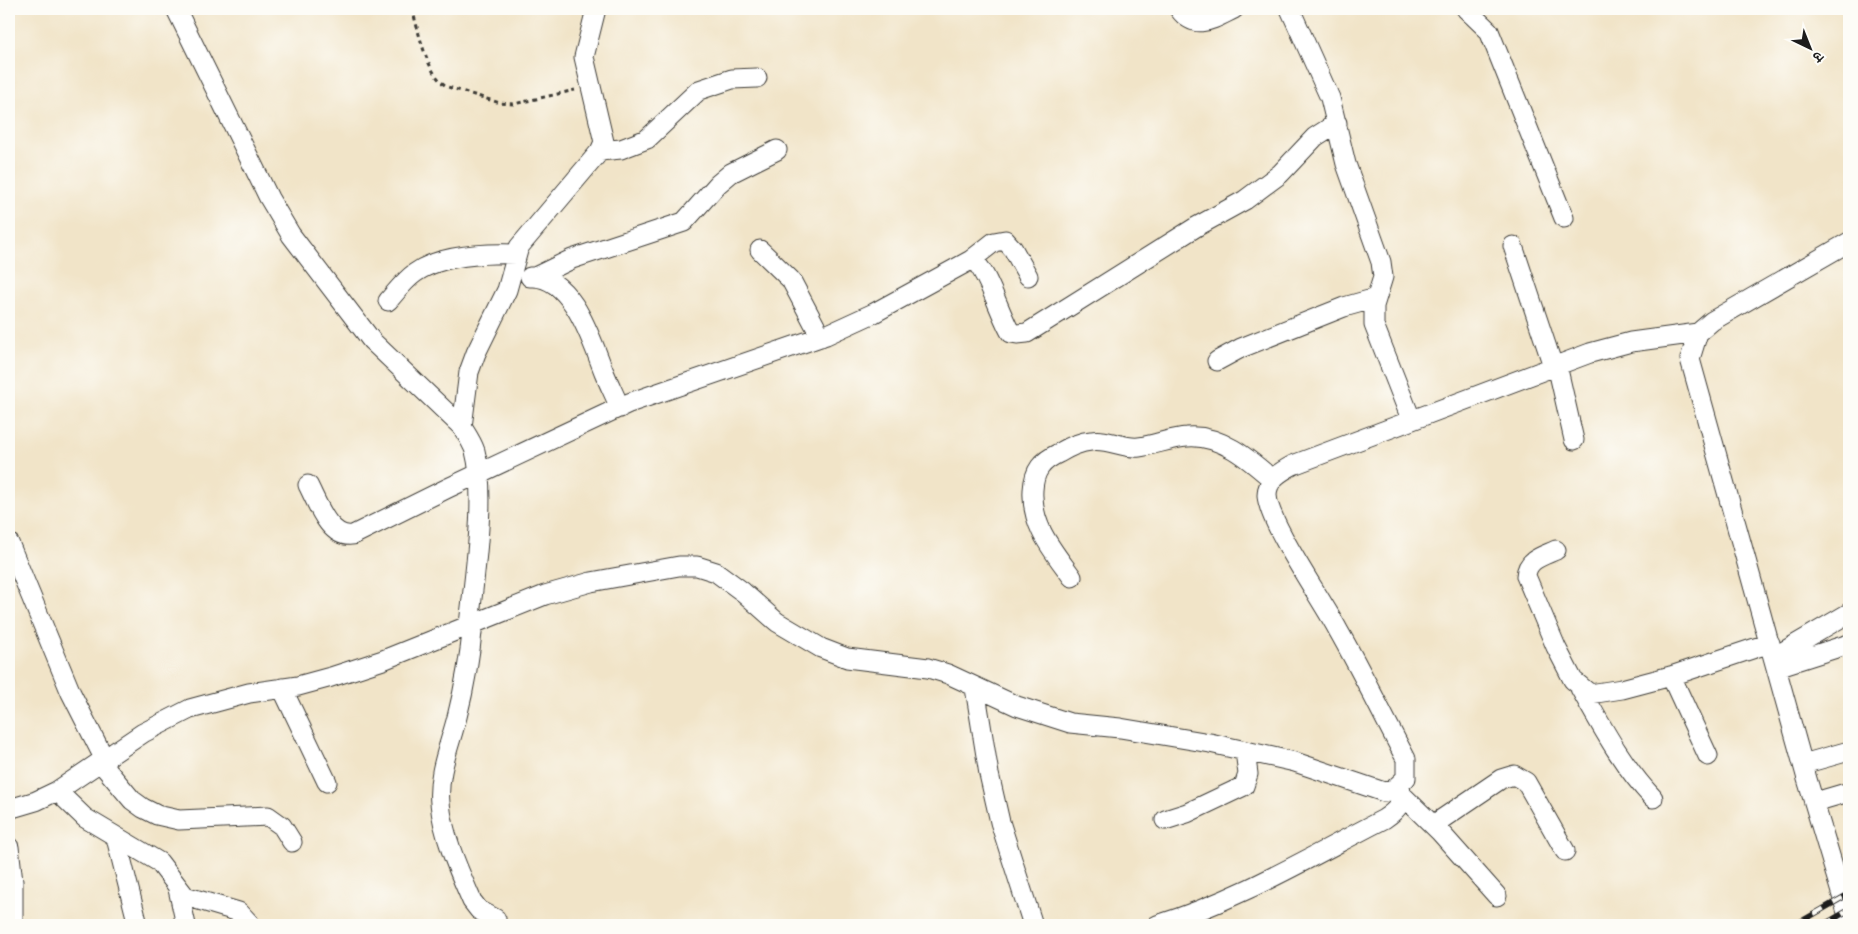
<svg xmlns="http://www.w3.org/2000/svg" width="1858" height="934" font-family="Dekko,'Playpen Sans Deva',sans-serif">
	<rect width="100%" height="100%" fill="#fdfcf7"/>
	<filter id="ink" filterUnits="userSpaceOnUse"><feTurbulence type="fractalNoise" baseFrequency=".02" numOctaves="2"/><feDisplacementMap in="SourceGraphic" scale="10" xChannelSelector="R" yChannelSelector="G"/><feConvolveMatrix kernelMatrix="1 2 1 2 8 2 1 2 1" color-interpolation-filters="sRGB"/></filter>
	<filter id="wash" filterUnits="userSpaceOnUse"><feTurbulence type="fractalNoise" baseFrequency=".0096" numOctaves="4" result="noise"/><feDisplacementMap in="SourceGraphic" scale="20" xChannelSelector="R" yChannelSelector="G"/><feGaussianBlur stdDeviation="1.12" result="paint"/><feColorMatrix in="noise" values="0 0 0 0 0 0 0 0 0 0 0 0 0 0 0 0 0 1.4 0 .05"/><feComposite in="paint" operator="in"/></filter>
	<g filter="url(#wash)">
		<rect width="100%" height="100%" fill="#f1e4c8"/>
	</g>
	<g filter="url(#ink)">
		<g fill="none" stroke-linecap="round" stroke-linejoin="round">
			<defs>
				<path id="minor" d="M176 9 269 198 291 235 372 341 462 427C467 435 472 442 475 451 487 496 474 577 469 625
					M1179 9C1196 32 1213 19 1234 9
					M1290 9 1330 98 1346 164 1381 262 1383 277 1374 306V325L1411 419
					M1466 9 1489 31 1564 218
					M600 151 621 149 647 139 699 90 732 79 757 78
					M1849 242 1712 321 1698 333 1690 359 1807 779 1849 919
					M1513 246 1553 366
					M760 250 791 280 821 337
					M971 260 994 242 1005 240 1013 249 1028 276
					M537 276 572 259 684 222 718 184 731 173 777 150
					M530 277C572 274 592 342 604 372 609 384 615 396 620 408
					M388 301C396 292 405 280 415 273 440 255 487 253 517 254
					M1217 361 1241 348 1344 307 1376 298
					M1557 365 1574 440
					M462 427 469 372 476 353 507 290 519 247 600 151 604 142 584 57 596 9
					M308 485C317 502 329 539 353 535L448 488 629 403 826 335 874 313 971 260C985 263 1001 318 1011 333L1017 334 1027 333 1196 227 1245 200 1280 174 1315 137 1337 123
					M9 543 71 693 105 760
					M1556 550C1543 556 1527 559 1526 576L1556 647 1573 680 1590 694 1622 689 1671 676 1770 643
					M1072 577C1052 549 1031 526 1033 490 1034 470 1042 461 1059 453 1069 447 1079 442 1091 441 1108 438 1123 449 1139 447 1155 445 1171 438 1187 437 1221 434 1250 460 1273 480
					M473 623C470 656 465 686 457 717 450 745 437 774 440 803 443 836 459 871 472 901L479 910 496 919
					M1774 657 1849 613
					M1777 667 1849 644
					M1671 676 1708 756
					M282 688 327 782
					M975 688 989 774 1000 822 1033 925
					M1580 688C1602 727 1622 765 1653 798
					M101 763 132 800 143 808 157 815 179 820 268 816 282 826 292 842
					M1803 764 1849 751
					M57 791 85 818 159 862 185 896 239 912 251 925
					M1402 795 1440 832 1497 896
					M1815 802 1849 792
					M9 809 36 801 57 791 143 733 190 709 249 693 298 686 331 677 383 660 545 595 591 582 679 566H697L716 572 743 592 777 622 821 648 847 658 928 668 948 674 1017 706 1070 723 1120 728 1210 743 1295 762 1384 792 1393 790 1406 778V759C1383 716 1362 672 1338 630 1323 601 1268 523 1267 495 1267 479 1282 471 1293 465L1590 353 1631 342 1698 333
					M1165 820 1187 813 1244 786 1248 774 1245 751
					M1433 825 1501 779 1514 775 1526 782 1565 851
					M116 838 138 925
					M9 847 13 882V925
					M178 889 186 925
					M1157 925C1236 901 1310 857 1384 819 1399 809 1403 803 1400 785"/>
			</defs>
			<use href="#minor" stroke="#3c3a36" stroke-width="21"/>
			<path stroke="#3c3a36" stroke-width="3" stroke-dasharray="4 4" stroke-linecap="butt" d="M412 9C419 31 426 75 448 87L500 103 514 104 575 90"/>
			<use href="#minor" stroke="#fff" stroke-width="19"/>
			<defs>
				<path id="rail" d="M1795 925 1849 894
					M1823 925 1849 910"/>
			</defs>
			<use href="#rail" stroke="#1c1c1c" stroke-width="5.5"/>
			<use href="#rail" stroke="#fdfcf7" stroke-width="4" stroke-dasharray="11" stroke-linecap="butt"/>
		</g>
	</g>
	<rect width="1858" height="934" fill="none" stroke="#fdfcf7" stroke-width="30"/>
	<g transform="translate(1810 48) rotate(137)" stroke="#fdfcf7" stroke-width="4" paint-order="stroke">
	<path d="M0-4L9 19L0 12L-9 19Z" fill="#1c1c1c"/>
	<text y="-8" font-size="14" font-weight="bold" text-anchor="middle" fill="#1c1c1c">उ</text>
	</g>
</svg>
